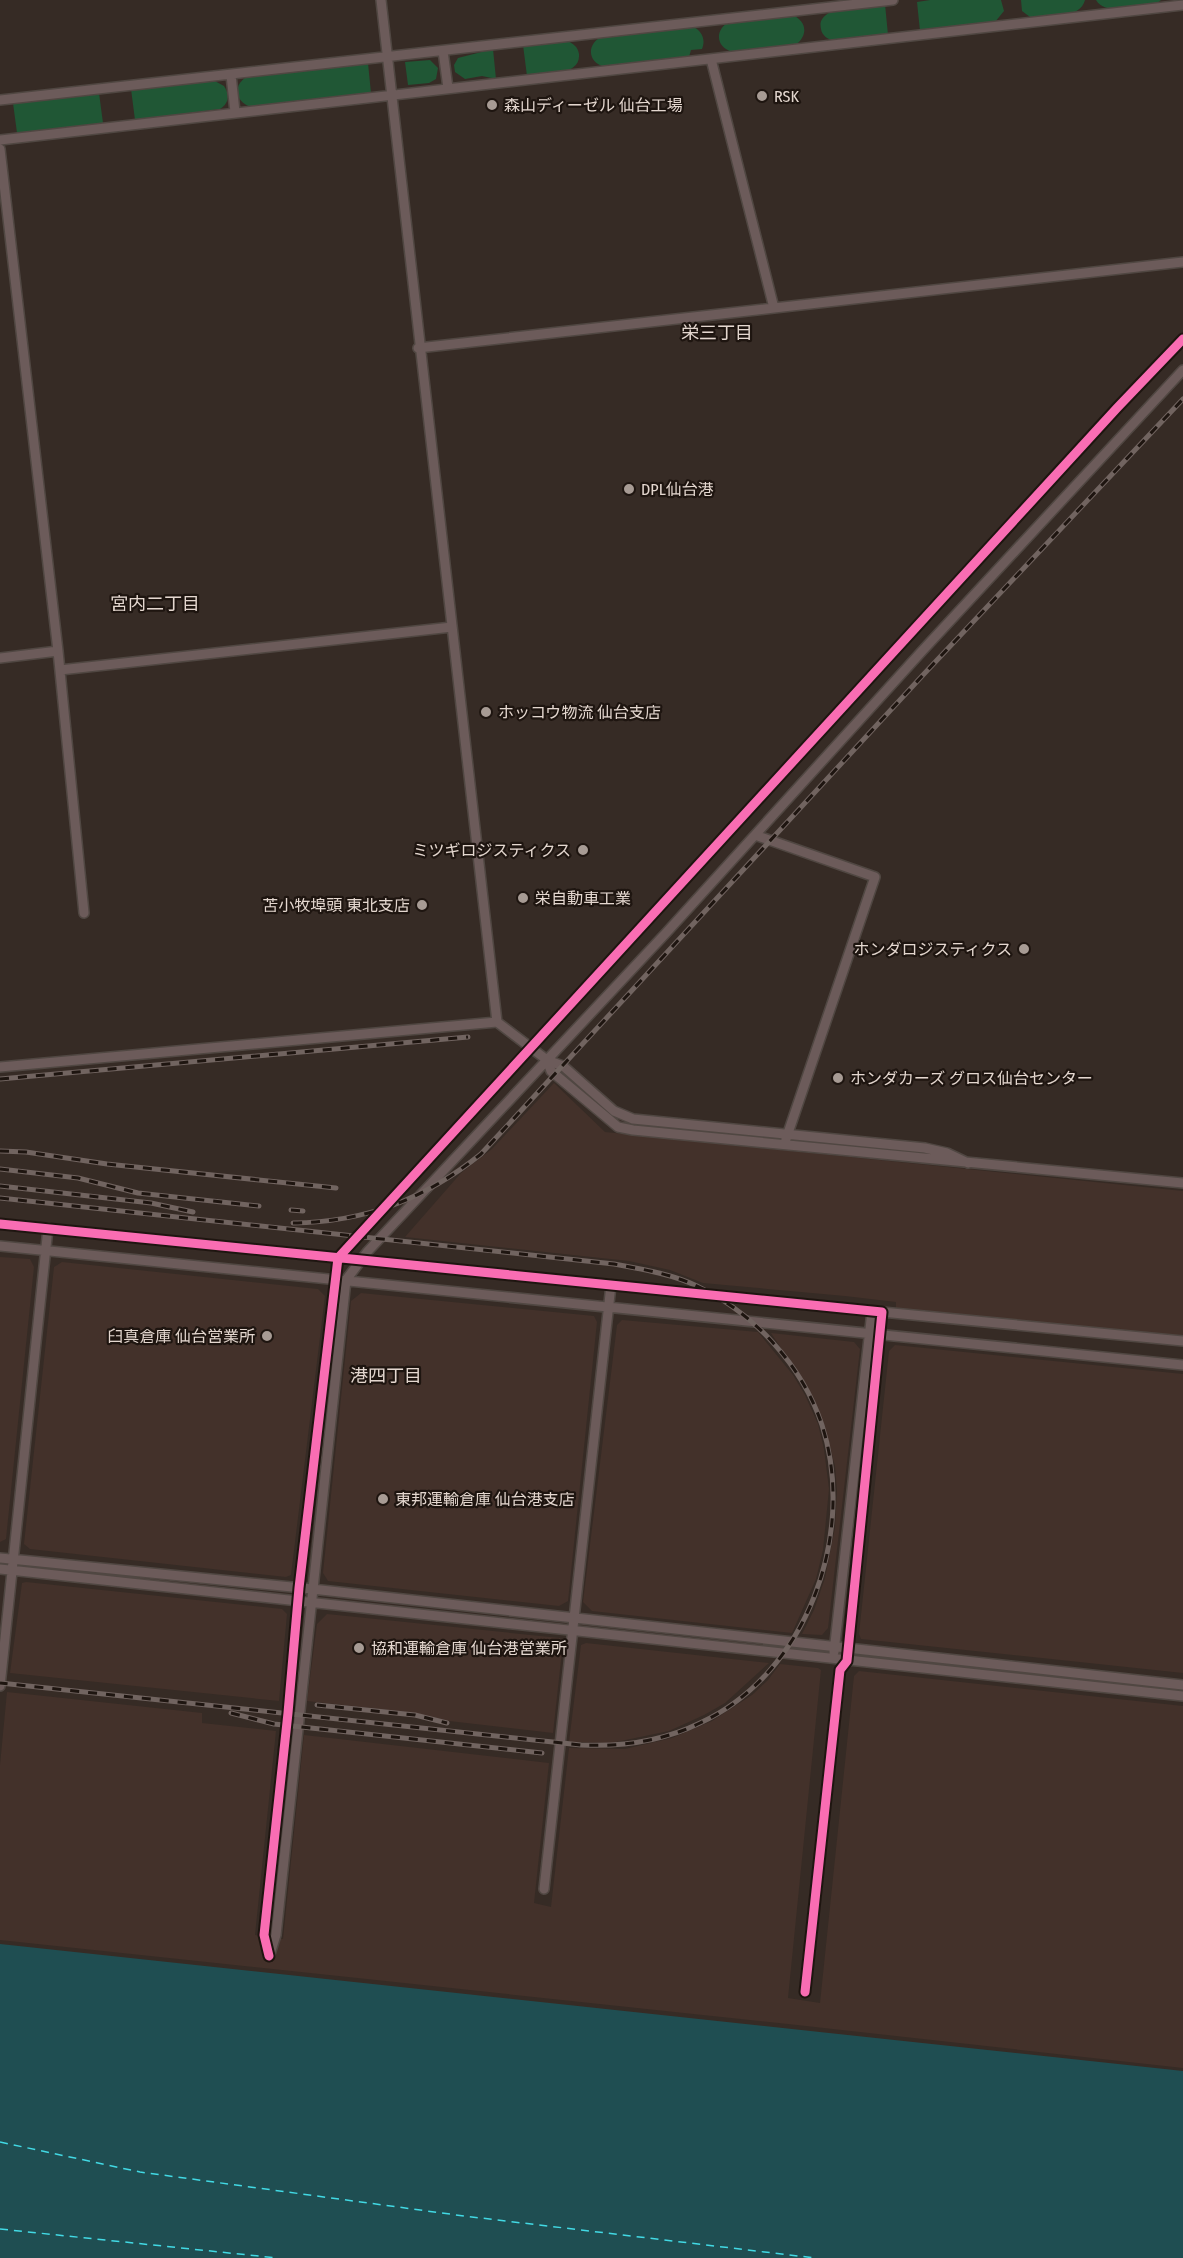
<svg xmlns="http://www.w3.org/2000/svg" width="1183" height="2258" font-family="'Fira Sans Condensed','Noto Sans JP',sans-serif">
	<rect width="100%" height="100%" fill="#362b25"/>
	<path fill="#43312a" d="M554 1083 605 1132 1183 1191V1338L896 1308V1302L845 1296 703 1283 670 1270 629 1261 405 1237 461 1173 492 1149Z
		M0 1257 30 1259 34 1267 6 1539 0 1542Z
		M62 1262 318 1289 325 1296 291 1575 286 1577 30 1549 24 1544 54 1267Z
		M361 1293 594 1316 597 1322 568 1601 559 1606 328 1581 323 1573 351 1301Z
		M622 1320 758 1332 793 1375 805 1395 818 1424 824 1449 829 1489 823 1550 816 1579 792 1633 592 1611 583 1602 617 1325Z
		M771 1333 854 1342 860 1349 828 1628 822 1635 802 1634 814 1610 825 1578 835 1528 837 1491 835 1466 824 1424 810 1392Z
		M895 1345 1183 1374V1673L861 1639 859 1634 889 1351Z
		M26 1582 282 1609 287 1614 279 1701 10 1673 22 1583Z
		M327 1614 560 1638 563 1642 553 1733 449 1721 416 1713 307 1701 317 1624Z
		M586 1643 769 1663 725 1703 704 1715 669 1731 611 1743 569 1742 581 1645Z
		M780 1664 818 1668 821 1670 788 1998 820 2003 854 1676 859 1671 1183 1706V2068L788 2024 0 1940V1765L7 1692 202 1713V1723L276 1731 255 1935 283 1939 304 1735 549 1763 534 1903 551 1907 569 1748 625 1749 672 1738 712 1721 752 1695 768 1680Z"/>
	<path fill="#205735" d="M930 0H1001L1004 11 995 22 920 31 917 2Z
		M1021 0H1085C1080 19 1051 16 1034 18L1030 17 1022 11Z
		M1096 0H1161L1156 4C1139 6 1106 17 1096 0Z
		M885 4 888 35 834 41C828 39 822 36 821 29 815 4 869 6 885 4Z
		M793 15C807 22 808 35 796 45L733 52C716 48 714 30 729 22Z
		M692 26C702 31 706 39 702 49L691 50 689 57 605 67C588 63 586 45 601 37Z
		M567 41C573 43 578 47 579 54 581 77 542 74 527 76L523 45Z
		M493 49 496 79 482 76 465 79 455 72 454 65 458 58Z
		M430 60 438 68 436 79 429 83 408 85 405 62Z
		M368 63 371 93 251 107C235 102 232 85 248 76Z
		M213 80 224 86C230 95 229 103 220 109L135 120 131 89Z
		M99 93 103 123 17 133 13 103Z"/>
	<path fill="#1f4e52" d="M0 1944 1183 2071V2258H0Z"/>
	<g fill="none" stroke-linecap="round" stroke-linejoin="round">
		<path stroke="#42d9e4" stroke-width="1.5" stroke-dasharray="8 6" stroke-linecap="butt" d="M0 2142 140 2172 464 2216 815 2258
			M0 2229 277 2258"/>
		<defs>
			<path id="minor" d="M381 0 497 1022 547 1060 563 1066 614 1111 633 1119 925 1148 947 1153 968 1163
				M443 51 448 88
				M711 59 774 308 1183 262
				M231 75 235 112
				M0 100 893 0
				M0 140 1183 5
				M0 149 58 651 84 913
				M418 348 774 308
				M0 658 58 651
				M60 670 452 627
				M755 835 875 877 786 1139
				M547 1060 551 1071 618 1127 633 1130 1183 1183
				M0 1067 497 1022
				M0 1224 882 1312 847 1661 840 1670 805 1992
				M0 1246 1183 1365
				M882 1312 1183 1341
				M0 1558 312 1589 1183 1685
				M0 1569 1183 1696
				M834 1652 872 1311
				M0 1686 48 1228
				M544 1889 611 1285
				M270 1954 276 1935 346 1280 368 1251 666 933 923 650 1183 370
				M269 1956 264 1935 288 1713 299 1588 338 1258 1117 408 1183 339"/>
		</defs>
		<use href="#minor" stroke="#504742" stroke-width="12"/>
		<use href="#minor" stroke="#6c5b5a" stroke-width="9"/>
		<defs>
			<path id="rail" d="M0 1079 468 1037
				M0 1151 26 1152 107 1164 336 1188
				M0 1169 78 1178 138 1193 259 1206
				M0 1186 151 1203 193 1212
				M0 1198 614 1264C641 1269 672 1274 697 1286 754 1313 802 1365 822 1425 857 1534 807 1674 700 1723 663 1741 622 1747 581 1745L0 1683
				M291 1210 303 1211
				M293 1223C366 1222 425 1199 481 1154L923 675 1183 399
				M317 1705 415 1715 447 1723
				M231 1713 274 1724 542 1753"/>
		</defs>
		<use href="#rail" stroke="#716460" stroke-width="5"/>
		<use href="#rail" stroke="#1e1510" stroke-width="3" stroke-dasharray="9" stroke-linecap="butt"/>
		<defs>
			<path id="cycleway" d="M0 1224 882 1312 847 1661 840 1670 805 1992
				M269 1956 264 1935 288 1713 299 1588 338 1258 1117 408 1183 339"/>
		</defs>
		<use href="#cycleway" stroke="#1e1510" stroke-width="13"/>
		<use href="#cycleway" stroke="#f96db3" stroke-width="9"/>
	</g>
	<g fill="#a79b94" stroke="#1e1510" stroke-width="2">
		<circle cx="762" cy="96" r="6"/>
		<circle cx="492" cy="105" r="6"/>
		<circle cx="629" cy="489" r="6"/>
		<circle cx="486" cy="712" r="6"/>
		<circle cx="583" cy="850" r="6"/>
		<circle cx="523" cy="898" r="6"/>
		<circle cx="422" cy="905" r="6"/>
		<circle cx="1024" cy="949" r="6"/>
		<circle cx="838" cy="1078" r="6"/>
		<circle cx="267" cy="1336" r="6"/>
		<circle cx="383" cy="1499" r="6"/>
		<circle cx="359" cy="1648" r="6"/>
	</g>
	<g text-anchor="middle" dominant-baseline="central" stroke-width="4.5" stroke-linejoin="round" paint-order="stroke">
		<g font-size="16" fill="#e4d7cf" stroke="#1e1510" text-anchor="start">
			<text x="774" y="96">RSK</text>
			<text x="504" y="105">森山ディーゼル 仙台工場</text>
			<text x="641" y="489">DPL仙台港</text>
			<text x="498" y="712">ホッコウ物流 仙台支店</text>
			<text x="571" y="850" text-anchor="end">ミツギロジスティクス</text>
			<text x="535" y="898">栄自動車工業</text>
			<text x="410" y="905" text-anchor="end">苫小牧埠頭 東北支店</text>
			<text x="1012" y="949" text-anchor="end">ホンダロジスティクス</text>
			<text x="850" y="1078">ホンダカーズ グロス仙台センター</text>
			<text x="255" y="1336" text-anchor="end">臼真倉庫 仙台営業所</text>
			<text x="395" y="1499">東邦運輸倉庫 仙台港支店</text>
			<text x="371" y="1648">協和運輸倉庫 仙台港営業所</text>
		</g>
		<g font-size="18" fill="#e4d7cf" stroke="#1e1510">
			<text x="717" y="333">栄三丁目</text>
			<text x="155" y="604">宮内二丁目</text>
			<text x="386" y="1376">港四丁目</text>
		</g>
	</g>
</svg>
